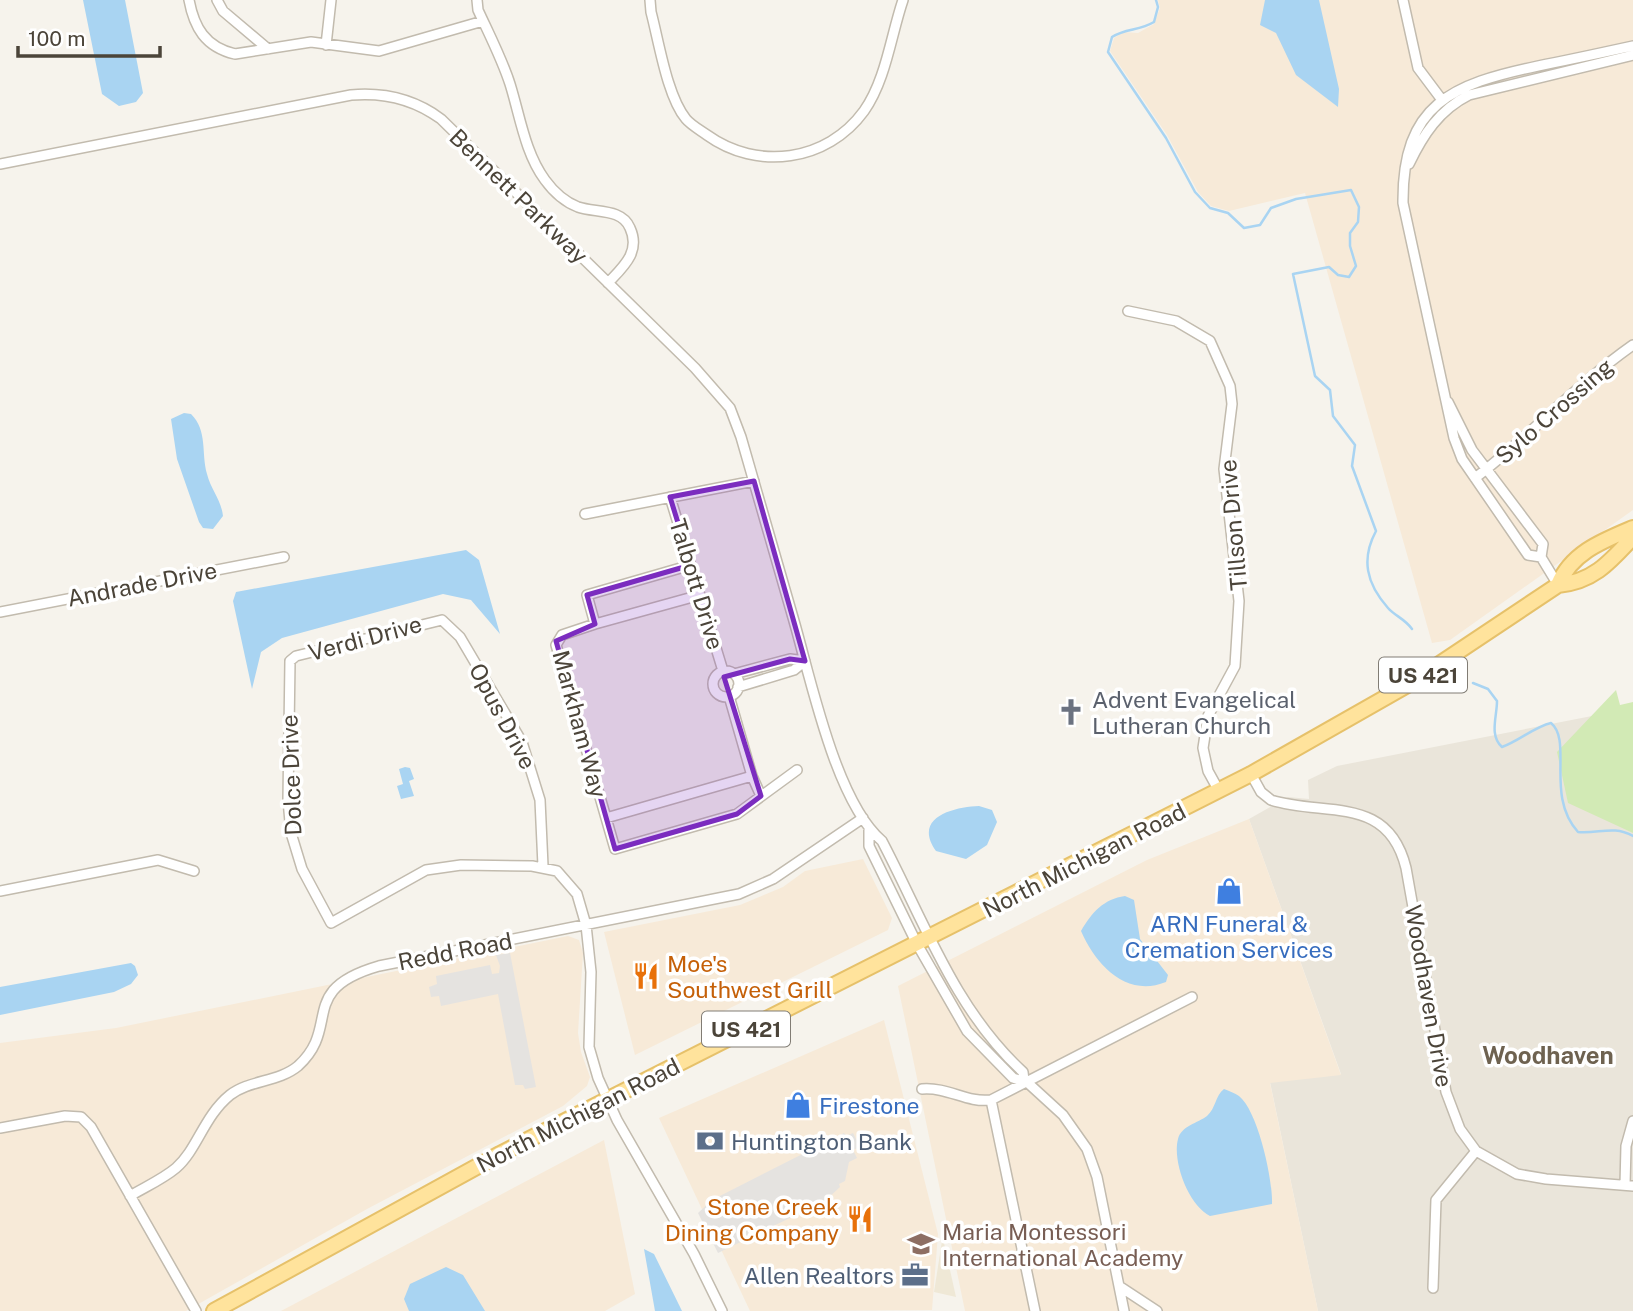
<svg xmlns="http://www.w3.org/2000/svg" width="1633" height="1311" font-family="'Public Sans',sans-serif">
	<rect width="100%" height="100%" fill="#f6f3ec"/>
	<path fill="#eae5da" d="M1633 708V1311H1318L1270 1082 1341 1074 1249 819 1288 797 1309 799 1308 780 1337 766Z"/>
	<path fill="#f7ead8" d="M1158 0H1633V510L1450 640 1432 643 1305 193 1229 211 1211 206 1198 192 1167 135 1110 51 1114 38 1124 32 1138 33 1154 24 1160 8Z
		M1249 819 1341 1075 1270 1083 1318 1311H965L898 986 1147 860Z
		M863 859 892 918 888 930 635 1055 604 932 740 905 783 887 805 871Z
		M568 936 579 940 583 953 578 1033 581 1052 590 1077 587 1086 563 1106 367 1209 186 1311H0V1043L116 1028Z
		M884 1020 938 1234 932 1310 750 1311 659 1118Z
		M604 1140 635 1294 605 1311H281Z"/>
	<path fill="#efe8d6" d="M942 1241 944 1243 956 1297 934 1292Z"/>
	<path fill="#d2eab5" d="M1616 690 1620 705 1633 702V833L1568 803 1557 752Z"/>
	<path fill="#e5e3e0" d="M510 953 536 1087 525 1089 523 1085H515L498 994 441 1006 439 996 431 997 429 987 437 984 436 976 490 965 492 974 499 973 500 966 496 955Z
		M844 1133 846 1136 853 1133 860 1147 853 1150 857 1158 849 1162 845 1181 839 1184 840 1187 825 1201 718 1253 698 1213 712 1200Z"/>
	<path fill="#a9d4f2" d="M83 0H125L143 93 136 102 119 106 102 94Z
		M1265 0H1319L1339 89 1338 107 1296 75 1276 33 1260 25Z
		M184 413 191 414C208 431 201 453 207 474 211 490 221 499 223 516L213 529 203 528 199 522 177 459 171 419Z
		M466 550 479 560 500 634 471 600 443 594 282 638 261 652 252 689 233 601 236 592Z
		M405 767 410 768 414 779 409 781 414 796 401 799 397 786 403 784 399 769Z
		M979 806 992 810 997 822 987 845 966 859 936 851C912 817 954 807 979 806Z
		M1125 896 1134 900 1140 939 1168 975 1166 982C1126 998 1096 965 1081 931 1092 912 1104 899 1125 896Z
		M131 963 135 966 138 975 131 984 114 992 0 1015V987Z
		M1224 1089C1229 1091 1235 1093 1239 1096 1258 1111 1273 1180 1272 1204L1210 1216C1189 1206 1172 1162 1178 1139 1181 1126 1198 1123 1207 1116 1216 1108 1215 1096 1224 1089Z
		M644 1249 654 1254 682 1311H655Z
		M446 1267 463 1275 485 1311H409L404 1299 410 1284Z"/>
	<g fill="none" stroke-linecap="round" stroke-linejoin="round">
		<path stroke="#a9d4f2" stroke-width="2.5" d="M1156 0 1158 7 1154 22C1139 31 1126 28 1112 37L1108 52 1166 138 1195 192 1210 208 1228 213 1244 228 1260 225 1271 208 1296 199 1351 190 1359 207 1358 222 1350 233V246L1356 266 1349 277 1338 275 1329 267 1293 274 1315 376 1330 390 1333 416 1355 445 1352 466 1376 531C1361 559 1366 583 1388 608 1395 616 1405 619 1412 629
			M1473 683 1488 689 1497 701C1497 717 1489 735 1502 747 1519 741 1534 727 1551 723 1573 741 1545 796 1578 832 1599 834 1613 825 1633 836"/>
		<defs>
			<path id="street" d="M189 0C194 27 205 47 235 54L311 42 379 51 483 21
				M217 0 223 11 268 49
				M477 0 478 10C489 34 502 59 510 84 520 116 525 153 545 180 553 191 565 202 578 207 595 213 622 208 630 228 641 252 623 267 608 283
				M650 0 651 12C659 42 667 96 686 119 691 125 700 130 707 135 757 171 827 162 864 111 886 80 891 35 903 0
				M1403 0 1418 68 1442 100
				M326 45 331 0
				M0 164 351 95C385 92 414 99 441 119L695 368 730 408 741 437C759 498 776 560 794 621 811 680 836 802 882 841 924 921 955 1010 1023 1072L1024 1080
				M1409 164C1423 135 1439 110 1469 95L1633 55
				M1128 311 1176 321 1210 341 1230 386 1232 404 1224 469 1239 601 1235 666 1208 716 1203 748 1208 771 1219 791
				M1448 402 1472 450 1543 544 1541 557 1558 585
				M1475 478C1530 436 1576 385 1633 345
				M670 497 723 671
				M585 514 754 481
				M1541 557 1528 555 1462 459 1454 438 1403 203C1402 104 1452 84 1538 66 1569 60 1601 53 1633 46
				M691 565 587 595 595 624 700 595
				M0 612 284 557
				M595 624 562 635 556 645 615 849 737 814 797 770
				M713 684a13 13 0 1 1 26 0a13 13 0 1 1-26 0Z
				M734 674 790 659 805 661
				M738 687 794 670 805 661
				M729 696 752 776 761 796
				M1251 774 1261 792 1271 800C1325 817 1388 794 1406 868L1446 1092 1460 1129 1476 1151 1517 1174 1546 1179 1633 1186
				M606 818 752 776
				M869 830V846L917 944 967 1031 1013 1078 1028 1083 1063 1115 1087 1149 1097 1177 1124 1311
				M543 866 540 800 522 742 460 637 442 620 296 656 290 661 288 800 291 833 302 869 331 923 426 870 461 865 532 866 557 871 577 894 586 925 591 972 589 1047 598 1078 617 1120 694 1254 722 1311
				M0 891 158 860 194 871
				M922 1089C949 1087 966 1103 991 1100L1192 997
				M991 1100 1035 1311
				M0 1128 65 1116 81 1117 91 1127 196 1311
				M1625 1185 1626 1146 1633 1121
				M130 1196C145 1187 163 1179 176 1168 197 1150 204 1116 230 1095 249 1080 279 1082 298 1066 342 1026 296 990 379 966L739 894 773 879 863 818
				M1119 1286 1157 1311
				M1433 1288 1436 1200 1476 1151"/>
			<path id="primary" d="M1558 585C1571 553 1602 541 1633 528
				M214 1311 500 1154 1251 774 1411 683 1558 585C1593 582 1610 562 1633 537"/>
		</defs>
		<use href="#street" stroke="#c2bbae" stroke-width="12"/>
		<use href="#primary" stroke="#e6c16a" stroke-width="18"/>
		<use href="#street" stroke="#fff" stroke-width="9"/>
		<use href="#primary" stroke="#ffe39c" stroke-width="14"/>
	</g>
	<path fill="#7b2cbf" fill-opacity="0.2" stroke="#7b2cbf" stroke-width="5" stroke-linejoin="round" d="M754 481 805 661 790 659 724 677 761 796 737 814 615 849 556 641 595 624 587 595 691 565 670 497Z"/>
	<defs>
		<symbol id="church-bare" viewBox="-9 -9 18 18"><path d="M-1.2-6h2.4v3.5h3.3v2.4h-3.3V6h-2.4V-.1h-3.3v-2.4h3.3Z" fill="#6b7280" stroke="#fff" stroke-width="2.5" paint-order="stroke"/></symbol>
		<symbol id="shop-bare" viewBox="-9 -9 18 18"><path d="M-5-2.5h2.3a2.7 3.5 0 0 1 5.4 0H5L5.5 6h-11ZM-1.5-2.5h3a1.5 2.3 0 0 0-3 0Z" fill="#3f7fe0" stroke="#fff" stroke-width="2.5" paint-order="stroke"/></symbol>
		<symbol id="restaurant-bare" viewBox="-9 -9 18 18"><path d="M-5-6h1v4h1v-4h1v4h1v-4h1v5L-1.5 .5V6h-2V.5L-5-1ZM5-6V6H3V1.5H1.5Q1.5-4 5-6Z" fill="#e8710a" stroke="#fff" stroke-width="2.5" paint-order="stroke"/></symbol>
		<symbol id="bank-bare" viewBox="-9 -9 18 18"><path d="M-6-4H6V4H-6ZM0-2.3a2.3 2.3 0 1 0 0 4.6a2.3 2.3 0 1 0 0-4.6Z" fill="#5c6f8a" stroke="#fff" stroke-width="2.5" paint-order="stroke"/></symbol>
		<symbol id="school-bare" viewBox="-9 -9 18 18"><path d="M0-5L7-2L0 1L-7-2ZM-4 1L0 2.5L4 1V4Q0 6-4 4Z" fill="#8d6e63" stroke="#fff" stroke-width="2.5" paint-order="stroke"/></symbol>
		<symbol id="office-bare" viewBox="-9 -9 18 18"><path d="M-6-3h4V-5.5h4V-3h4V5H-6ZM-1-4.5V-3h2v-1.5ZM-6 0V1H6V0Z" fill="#5c6f8a" stroke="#fff" stroke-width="2.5" paint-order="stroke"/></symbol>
	</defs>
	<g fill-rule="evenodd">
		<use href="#church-bare" x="1052" y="693" width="38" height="38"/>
		<use href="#shop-bare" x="1210" y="872" width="38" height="38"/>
		<use href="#restaurant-bare" x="627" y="957" width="38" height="38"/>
		<use href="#shop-bare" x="779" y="1086" width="38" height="38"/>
		<use href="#bank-bare" x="691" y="1122" width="38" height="38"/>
		<use href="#restaurant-bare" x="841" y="1200" width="38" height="38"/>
		<use href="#school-bare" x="902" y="1225" width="38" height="38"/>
		<use href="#office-bare" x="896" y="1256" width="38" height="38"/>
	</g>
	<g text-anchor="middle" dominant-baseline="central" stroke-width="7" stroke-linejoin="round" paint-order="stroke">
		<g fill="#fff" stroke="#817c74" stroke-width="2">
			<rect x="1379" y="657.5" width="88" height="35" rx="5"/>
			<rect x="702" y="1011.5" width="88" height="35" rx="5"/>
		</g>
		<g font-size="21" font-weight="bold" fill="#4b4439">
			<text x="1423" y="675">US 421</text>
			<text x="746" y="1029">US 421</text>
		</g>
		<g font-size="23" fill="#4b4439" stroke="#fff">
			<text transform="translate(519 196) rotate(44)">Bennett Parkway</text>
			<text transform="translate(1554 411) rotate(-41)">Sylo Crossing</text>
			<text transform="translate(1233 525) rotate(-95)">Tillson Drive</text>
			<text transform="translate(142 584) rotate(-11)">Andrade Drive</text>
			<text transform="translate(697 584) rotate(73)">Talbott Drive</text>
			<text transform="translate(365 638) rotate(-15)">Verdi Drive</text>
			<text transform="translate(503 716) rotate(62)">Opus Drive</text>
			<text transform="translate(580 724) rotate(75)">Markham Way</text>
			<text transform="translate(291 775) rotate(-92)">Dolce Drive</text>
			<text transform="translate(1084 860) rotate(-27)">North Michigan Road</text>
			<text transform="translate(455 951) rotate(-11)">Redd Road</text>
			<text transform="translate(1429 996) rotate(80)">Woodhaven Drive</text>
			<text transform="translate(578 1115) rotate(-27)">North Michigan Road</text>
		</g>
		<g font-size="23" fill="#5b616d" stroke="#fff" text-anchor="start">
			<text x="1092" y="699">Advent Evangelical<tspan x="1092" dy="26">Lutheran Church</tspan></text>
		</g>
		<g font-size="23" fill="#366cbe" stroke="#fff">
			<text x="1229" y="923">ARN Funeral &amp;<tspan x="1229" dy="26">Cremation Services</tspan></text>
			<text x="819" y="1105" text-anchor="start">Firestone</text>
		</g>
		<g font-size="23" fill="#c56008" stroke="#fff" text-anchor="start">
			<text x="667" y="963">Moe's<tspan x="667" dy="26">Southwest Grill</tspan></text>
			<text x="839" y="1206" text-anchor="end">Stone Creek<tspan x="839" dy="26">Dining Company</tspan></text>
		</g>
		<g font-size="23" fill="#4e5e75" stroke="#fff" text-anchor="start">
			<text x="731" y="1141">Huntington Bank</text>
			<text x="894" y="1275" text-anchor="end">Allen Realtors</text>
		</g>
		<g font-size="23" fill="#785e54" stroke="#fff" text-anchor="start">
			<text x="942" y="1231">Maria Montessori<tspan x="942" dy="26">International Academy</tspan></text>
		</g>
		<g font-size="24" font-weight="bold" fill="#6e6250" stroke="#fff">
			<text x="1548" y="1055">Woodhaven</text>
		</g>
	</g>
	<path d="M18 46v10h142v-10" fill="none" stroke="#4b4439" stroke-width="3.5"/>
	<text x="28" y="46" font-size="21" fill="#4b4439" stroke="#ffffff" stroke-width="5" paint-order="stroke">100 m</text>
</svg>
